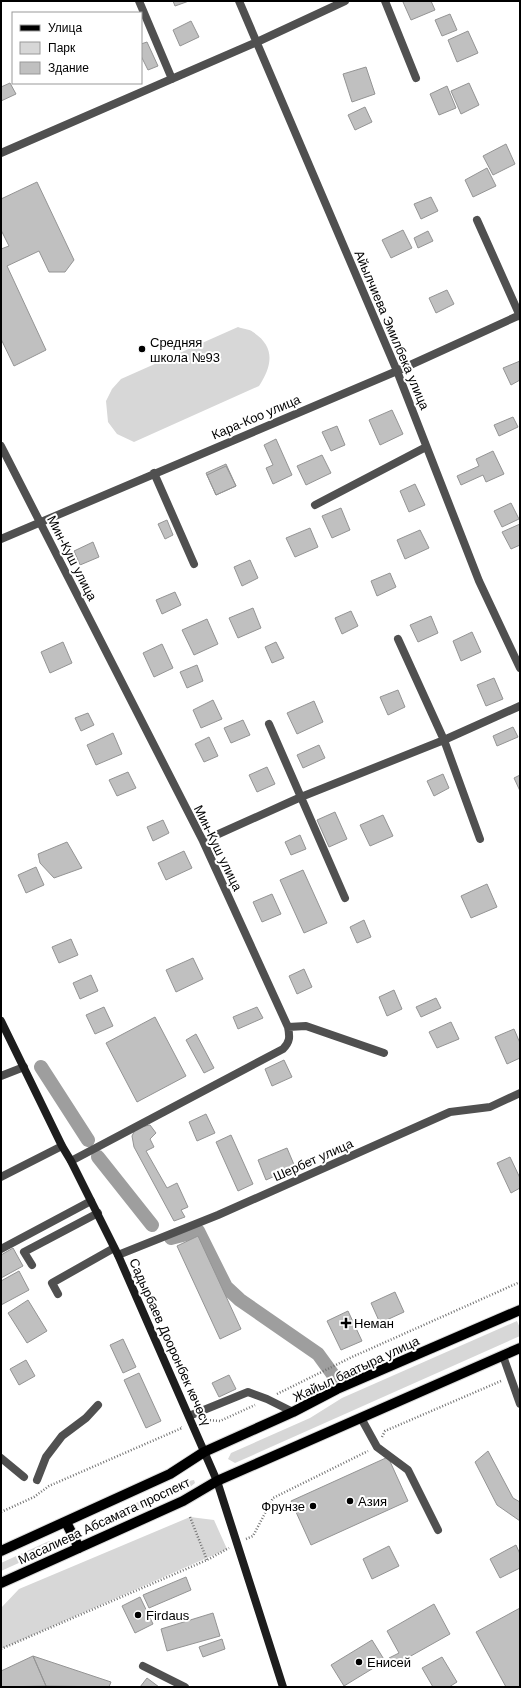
<svg xmlns="http://www.w3.org/2000/svg" width="521" height="1688" font-family="Helvetica,sans-serif">
	<rect width="100%" height="100%" fill="#fff"/>
	<path fill="#d7d7d7" d="M238 327C243 329 250 329 253 332 276 347 272 366 259 386L134 442 117 434 108 422 106 401 112 389 121 379Z
		M517 1321 520 1328V1336L235 1463 228 1459 231 1453 310 1418 342 1398Z
		M194 1480 195 1483 190 1487 88 1532 84 1530V1526L183 1482Z
		M190 1517 214 1520 227 1549 1 1649V1608L19 1589Z
		M49 1541 53 1542 54 1545 52 1548 1 1571V1563Z"/>
	<g fill="none" stroke-linecap="round" stroke-linejoin="round">
		<path stroke="#9e9e9e" stroke-width="14" d="M41 1067 88 1140
			M98 1157 152 1225
			M171 1238 198 1231 226 1287 240 1300 318 1354 334 1376"/>
	</g>
	<path fill="#c0c0c0" stroke="#949494" d="M173 1H189L175 6Z
		M406 1H431L435 10 411 20 403 2Z
		M450 14 457 30 442 36 435 20Z
		M191 21 199 37 180 46 173 30Z
		M468 31 478 53 457 62 448 40Z
		M147 42 158 66 148 70 141 56V44Z
		M366 67 375 94 352 102 343 74Z
		M10 83 16 94 1 101V87Z
		M469 83 479 105 461 114 451 91Z
		M447 86 456 108 439 115 430 94Z
		M365 107 372 122 355 130 348 115Z
		M506 144 515 164 493 175 483 156Z
		M487 168 496 186 473 197 465 180Z
		M37 182 74 260 65 272H49L39 251 7 266 46 350 14 366 1 339V249L9 246 1 230V199Z
		M431 197 438 211 421 219 414 204Z
		M403 230 412 248 391 258 382 240Z
		M428 231 433 241 418 248 414 238Z
		M447 290 454 304 436 313 429 298Z
		M520 361V380L511 385 503 368Z
		M392 410 403 434 380 445 369 420Z
		M513 417 518 427 499 436 494 425Z
		M337 426 345 445 331 451 322 432Z
		M276 439 292 475 273 484 266 468 273 465 264 445Z
		M493 451 504 474 486 482 483 475 461 485 457 476 479 466 476 459Z
		M322 455 331 473 306 485 297 466Z
		M226 464 236 486 216 495 206 473Z
		M226 466 236 486 216 495 207 475Z
		M415 484 425 505 409 512 400 491Z
		M511 503 519 519 502 527 494 511Z
		M341 508 350 530 332 538 322 516Z
		M167 520 173 535 165 539 158 524Z
		M520 524V545L511 549 502 532Z
		M310 528 318 547 295 557 286 538Z
		M420 530 429 548 405 559 397 540Z
		M93 542 99 557 80 565 74 551Z
		M250 560 258 578 242 586 234 567Z
		M390 573 396 587 377 596 371 581Z
		M175 592 181 605 162 614 156 600Z
		M253 608 261 628 238 638 229 618Z
		M351 611 358 626 342 634 335 618Z
		M431 616 438 633 418 642 410 625Z
		M207 619 218 644 194 655 182 630Z
		M472 632 481 652 461 661 453 641Z
		M63 642 72 663 50 673 41 652Z
		M276 642 284 658 272 663 265 647Z
		M162 644 173 668 154 677 143 653Z
		M197 665 203 681 187 688 180 672Z
		M494 678 503 699 486 706 477 685Z
		M398 690 405 707 388 715 380 697Z
		M213 700 222 719 201 728 193 710Z
		M314 701 323 722 297 734 287 713Z
		M88 713 94 725 81 731 75 718Z
		M243 720 250 735 231 743 224 728Z
		M513 727 518 737 497 746 493 736Z
		M113 733 122 754 96 765 87 745Z
		M209 737 218 756 204 762 195 744Z
		M319 745 325 758 303 768 297 755Z
		M267 767 275 784 257 792 249 775Z
		M128 772 136 788 117 796 109 780Z
		M443 774 449 788 434 796 427 781Z
		M520 775V791L514 778Z
		M335 812 347 839 329 847 317 820Z
		M383 815 393 836 370 846 360 825Z
		M163 820 169 833 153 841 147 827Z
		M300 835 306 849 291 855 285 842Z
		M67 842 82 868 54 878 40 863 38 854Z
		M184 851 192 868 166 880 158 863Z
		M36 867 44 885 26 893 18 875Z
		M303 870 327 923 304 933 280 880Z
		M487 884 497 907 471 918 461 896Z
		M272 894 281 914 262 922 253 902Z
		M364 920 371 937 357 943 350 927Z
		M71 939 78 955 59 963 52 947Z
		M193 958 203 979 176 992 166 970Z
		M304 969 312 987 297 994 289 976Z
		M91 975 98 991 80 999 73 983Z
		M394 990 402 1009 387 1016 379 997Z
		M436 998 441 1008 421 1017 416 1007Z
		M104 1007 113 1026 95 1034 86 1015Z
		M257 1007 263 1018 238 1029 233 1017Z
		M155 1017 186 1076 137 1102 106 1043Z
		M451 1022 459 1039 437 1048 429 1032Z
		M514 1029 520 1043V1058L507 1064 495 1037Z
		M196 1034 214 1068 204 1073 186 1040Z
		M284 1060 292 1077 272 1086 265 1069Z
		M206 1114 215 1133 197 1141 189 1122Z
		M150 1125 156 1133 150 1139 154 1147 146 1151 167 1188 177 1183 188 1207 181 1210 185 1217 174 1221 134 1147 132 1136 136 1128Z
		M231 1135 253 1184 238 1191 216 1142Z
		M287 1148 295 1167 266 1180 258 1160Z
		M510 1157 520 1178V1188L511 1193 497 1163Z
		M198 1236 241 1329 220 1339 177 1246Z
		M13 1248 23 1266 1 1278V1255Z
		M19 1271 29 1290 1 1305V1281Z
		M395 1292 404 1312 380 1323 371 1303Z
		M28 1300 47 1331 27 1343 8 1313Z
		M348 1311 362 1341 341 1350 327 1321Z
		M123 1339 136 1367 123 1373 110 1345Z
		M26 1360 35 1376 19 1385 10 1369Z
		M139 1373 161 1421 146 1428 124 1380Z
		M229 1375 236 1389 219 1397 212 1383Z
		M488 1451 513 1498 520 1502V1521L497 1505 475 1462Z
		M388 1457 408 1501 311 1545 291 1501Z
		M516 1545 520 1554V1568L500 1578 490 1559Z
		M389 1546 399 1566 372 1579 363 1559Z
		M186 1577 191 1590 149 1608 143 1595Z
		M140 1597 153 1624 135 1633 122 1606Z
		M434 1604 450 1634 393 1666 389 1658 399 1653 387 1631Z
		M520 1608V1687H506L476 1632Z
		M213 1613 220 1636 167 1651 161 1629Z
		M222 1639 225 1649 203 1657 199 1647Z
		M372 1640 385 1661 344 1686 331 1665Z
		M33 1656 46 1686 1 1687V1671Z
		M33 1656 111 1682 109 1687 46 1686Z
		M442 1657 457 1682 449 1687H433L422 1668Z
		M147 1678 159 1687H140Z"/>
	<g fill="none" stroke-linecap="round" stroke-linejoin="round">
		<defs>
			<path id="primary" d="M66 1522 79 1548
				M1 1551 170 1474 204 1452 293 1412 337 1389 520 1310
				M1 1583 183 1501 217 1481 520 1348"/>
		</defs>
		<use href="#primary" stroke="#dbdbdb" stroke-width="12"/>
		<path stroke="#727272" stroke-width="2.5" stroke-dasharray="1 2" stroke-linecap="butt" d="M277 1394 352 1357 520 1282
			M207 1420 220 1421 255 1405
			M382 1437 385 1431 501 1381
			M1 1512 34 1497 49 1486 182 1428 181 1427
			M190 1517 207 1560
			M246 1539 253 1536 273 1498 368 1451
			M1 1649 207 1560 229 1548"/>
		<path stroke="#505050" stroke-width="8" d="M1 1177 62 1146
			M1 1249 91 1201
			M32 1265 24 1252 98 1213
			M58 1294 52 1283 114 1248
			M503 1356 520 1404
			M189 1416 248 1392 267 1399 293 1412
			M361 1418 377 1447 408 1470 438 1530
			M1 1458 24 1477
			M37 1480 46 1457 62 1436 86 1418 98 1405
			M143 1666 185 1687"/>
		<path stroke="#505050" stroke-width="8" d="M139 1 172 79
			M239 1 397 371 479 581 520 668
			M385 1 416 78
			M1 153 257 42 345 1
			M477 220 520 316
			M1 446 203 841 288 1027C290 1037 290 1042 283 1049L71 1161
			M154 473 194 564
			M315 505 426 447
			M1 539 397 371 520 315
			M398 639 444 740 480 839
			M269 724 345 898
			M203 841 301 797 444 740 520 706
			M288 1027 306 1026 384 1053
			M1 1076 24 1067
			M118 1255 218 1215 450 1112 490 1107 520 1093"/>
		<path stroke="#1d1d1d" stroke-width="8" d="M1 1021 62 1146 71 1161 118 1255 217 1481 283 1687"/>
		<use href="#primary" stroke="#000" stroke-width="10"/>
	</g>
	<g fill="#000" stroke="#fff" stroke-width="1.5">
		<circle cx="142" cy="349" r="4"/>
		<path d="M344 1317h4v4h4v4h-4v4h-4v-4h-4v-4h4z"/>
		<circle cx="350" cy="1501" r="4"/>
		<circle cx="313" cy="1506" r="4"/>
		<circle cx="138" cy="1615" r="4"/>
		<circle cx="359" cy="1662" r="4"/>
	</g>
	<g text-anchor="middle" dominant-baseline="central" stroke-width="4" stroke-linejoin="round" paint-order="stroke">
		<g font-size="13" fill="#000" stroke="#fff">
			<text transform="translate(392 330) rotate(67)">Айылчиева Эмилбека улица</text>
			<text transform="translate(256 417) rotate(-23)">Кара-Коо улица</text>
			<text transform="translate(72 558) rotate(63)">Мин-Куш улица</text>
			<text transform="translate(218 848) rotate(64)">Мин-Куш улица</text>
			<text transform="translate(313 1160) rotate(-24)">Шербет улица</text>
			<text transform="translate(170 1342) rotate(66)">Садырбаев Дооронбек көчөсү</text>
			<text transform="translate(356 1369) rotate(-25)">Жайыл баатыра улица</text>
			<text transform="translate(104 1521) rotate(-25)">Масалиева Абсамата проспект</text>
		</g>
		<g font-size="13" fill="#000" stroke="#fff" text-anchor="start">
			<text x="150" y="342">Средняя<tspan x="150" dy="15">школа №93</tspan></text>
			<text x="354" y="1323">Неман</text>
			<text x="358" y="1501">Азия</text>
			<text x="305" y="1506" text-anchor="end">Фрунзе</text>
			<text x="146" y="1615">Firdaus</text>
			<text x="367" y="1662">Енисей</text>
		</g>
	</g>
	<rect width="521" height="1688" fill="none" stroke="#000000" stroke-width="4"/>
	<rect x="12" y="12" width="130" height="72" fill="#ffffff" stroke="#999999"/>
	<rect x="20" y="25" width="20" height="6" fill="#000000" stroke="#999999"/>
	<text x="48" y="32" font-size="12" fill="#000000">Улица</text>
	<rect x="20" y="42" width="20" height="12" fill="#d7d7d7" stroke="#999999"/>
	<text x="48" y="52" font-size="12" fill="#000000">Парк</text>
	<rect x="20" y="62" width="20" height="12" fill="#c0c0c0" stroke="#999999"/>
	<text x="48" y="72" font-size="12" fill="#000000">Здание</text>
</svg>
